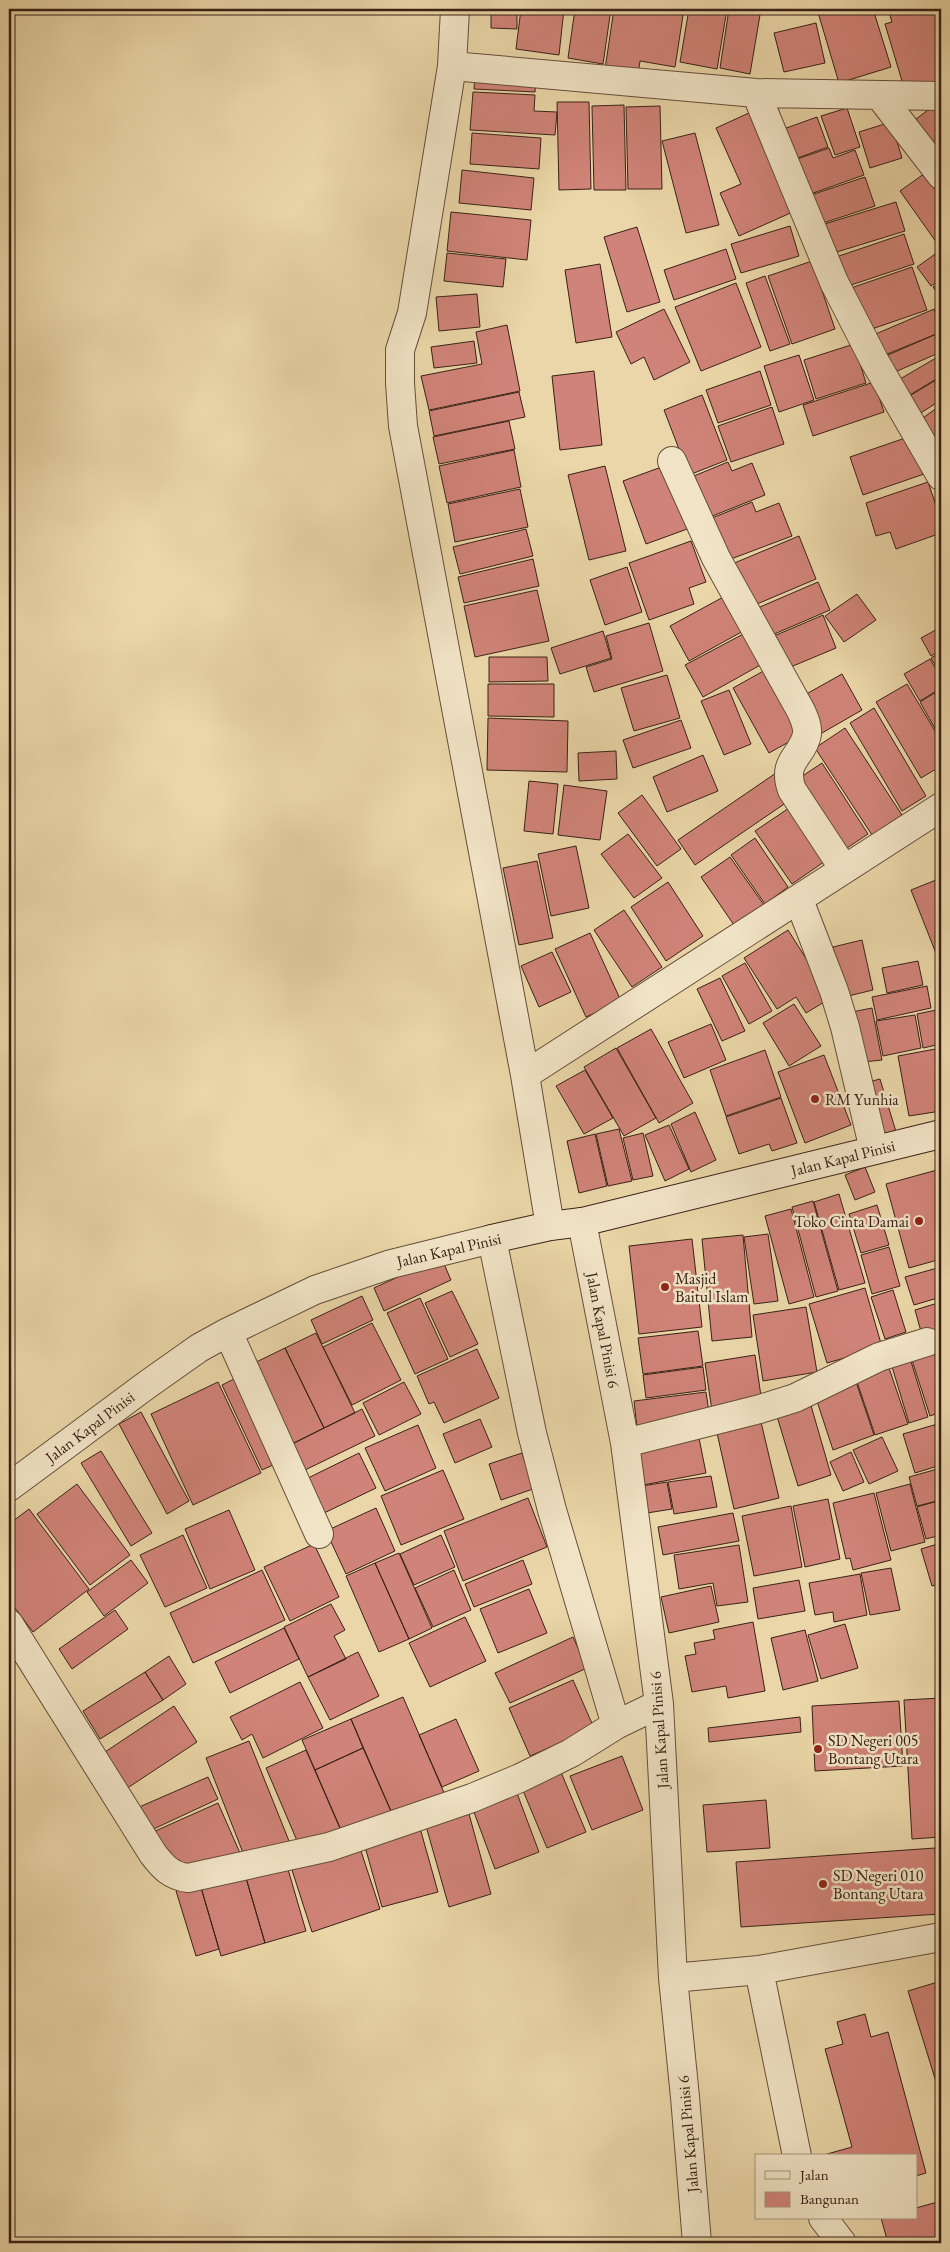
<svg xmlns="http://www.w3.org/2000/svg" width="950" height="2252" font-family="'EB Garamond',serif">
	<rect width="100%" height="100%" fill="#ead6a8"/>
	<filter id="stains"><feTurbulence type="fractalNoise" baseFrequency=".004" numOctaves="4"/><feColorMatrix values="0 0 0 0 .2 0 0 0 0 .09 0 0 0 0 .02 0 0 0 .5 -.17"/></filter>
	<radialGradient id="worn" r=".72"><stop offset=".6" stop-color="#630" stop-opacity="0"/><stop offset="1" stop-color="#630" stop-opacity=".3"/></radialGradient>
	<path fill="#d08378" stroke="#392116" d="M491 9H517V29L491 28Z
		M521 9H564L559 55 516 49Z
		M575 9H611L603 64 568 58Z
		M614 9H684L675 67 640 61 638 75 605 69Z
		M689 9H727L717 69 680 62Z
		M729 9H761L750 74 720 68Z
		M817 9H873L891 67 839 83Z
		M888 9H924V12L935 9 941 30V80L905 91 885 24 892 22Z
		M816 23 825 63 784 72 774 33Z
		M475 72 536 75 535 92 474 89Z
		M473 92 535 95 534 111 557 112 555 135 470 130Z
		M940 101 941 103V161L908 125Z
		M557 102H589L591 189 559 190Z
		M624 105 626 190H594L592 106Z
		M660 106 662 189H628L626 107Z
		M847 108 860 147 835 155 821 116Z
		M751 112 795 211 739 236 720 193 741 184 716 128Z
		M817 117 828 147 789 161 778 131Z
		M891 122 902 158 870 168 859 132Z
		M472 133 541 138 539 169 470 164Z
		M695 133 719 225 686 233 662 141Z
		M829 148 833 158 855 150 864 175 802 197 789 162Z
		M462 170 534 178 531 210 459 203Z
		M928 171 941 190V244L939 246 900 191Z
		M865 177 875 206 817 225 808 196Z
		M896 202 905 231 827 255 818 226Z
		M451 212 531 220 527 260 447 251Z
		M790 226 799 256 741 273 731 244Z
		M637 227 660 302 627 312 604 237Z
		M904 234 914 264 845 287 836 257Z
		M726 249 736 279 674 300 664 270Z
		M941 250V279L931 286 917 267Z
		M447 253 506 259 503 287 444 281Z
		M812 261 835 329 792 344 768 276Z
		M600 264 612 337 576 343 565 270Z
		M912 267 927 310 866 331 851 288Z
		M765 276 790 344 770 351 746 283Z
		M941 281V299L933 287Z
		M736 283 761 347 701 371 675 307Z
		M477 294 480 327 439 331 436 297Z
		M664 309 690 362 654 380 644 357 631 364 616 332Z
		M934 309 941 332 880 357 871 336Z
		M507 325 520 391 429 410 421 376 482 364 476 332Z
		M941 332V352L888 375 881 358Z
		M474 341 477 363 434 368 431 347Z
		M854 344 866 383 816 399 804 360Z
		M799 355 814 400 779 412 764 366Z
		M941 355V376L905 398 895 382Z
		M594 371 602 445 560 450 552 376Z
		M760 371 771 405 718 423 706 390Z
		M941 377V400L916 416 906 398Z
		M874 382 884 412 813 436 803 405Z
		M519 392 525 417 434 436 429 411Z
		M702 395 727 460 689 475 664 410Z
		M941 405V440L929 449 913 425Z
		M772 407 784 444 731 462 718 426Z
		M509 421 515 449 439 464 433 437Z
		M914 435 927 473 863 495 850 457Z
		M514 450 521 487 447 503 439 466Z
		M728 462 732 471 752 463 765 495 705 519 689 478Z
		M667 465 690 528 646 544 623 481Z
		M605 466 626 551 589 560 568 475Z
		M928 482 941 520V533L896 549 890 532 876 536 866 503Z
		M520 489 528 527 455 542 448 504Z
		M752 502 756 512 779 503 792 536 723 562 707 520Z
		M526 529 533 556 460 574 453 547Z
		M799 536 816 579 750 607 732 564Z
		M691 541 706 582 689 588 694 604 649 620 629 563Z
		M533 559 539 586 464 603 458 577Z
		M627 567 642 612 605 625 590 580Z
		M818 582 830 610 765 638 753 610Z
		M537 590 549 641 475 657 464 606Z
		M857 594 876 620 844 642 825 616Z
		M727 595 745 630 689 661 670 626Z
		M823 615 836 648 781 671 767 639Z
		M649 623 663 671 594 692 586 667 612 659 606 636Z
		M941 627V650L931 656 921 638Z
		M603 631 611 658 560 674 551 648Z
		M747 632 764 663 703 697 685 665Z
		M941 652V675L931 658Z
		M489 657H547L548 681 489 682Z
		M930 659 941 678V688L920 701 904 674Z
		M767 669 803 734 769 753 733 688Z
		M842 674 862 710 822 733 801 697Z
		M667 675 680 718 634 731 621 688Z
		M488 684H554V717L488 716Z
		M907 684 941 741V766L921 778 876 702Z
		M941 689V739L920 702Z
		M729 690 751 744 724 755 701 701Z
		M874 708 926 796 902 811 850 723Z
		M488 718 568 721 567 772 487 770Z
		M681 720 691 748 633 768 623 740Z
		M845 728 902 815 872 835 815 748Z
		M616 751 617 779 579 781 578 753Z
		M703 755 718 791 667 812 653 777Z
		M822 763 868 834 838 854 792 783Z
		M776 773 793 798 695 865 678 840Z
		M529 781 558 784 553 834 524 831Z
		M564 785 607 791 600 840 558 835Z
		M642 795 681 849 657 866 618 813Z
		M795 804 831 857 792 884 755 831Z
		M628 834 662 878 634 898 601 854Z
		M755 838 788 887 765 904 731 855Z
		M576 846 589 908 551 916 538 854Z
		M730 857 764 905 734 925 701 877Z
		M537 861 553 938 519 945 503 868Z
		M941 878V966L911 890Z
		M668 882 703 936 666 961 631 907Z
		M624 910 662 967 632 987 594 930Z
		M788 930 831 998 806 1013 796 997 777 1009 744 958Z
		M590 933 621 1001 586 1017 555 949Z
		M862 940 873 990 844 997 833 947Z
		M552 952 571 992 539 1007 521 966Z
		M918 961 923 985 887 993 882 968Z
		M745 963 772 1011 749 1024 722 976Z
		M720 978 745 1031 722 1041 697 989Z
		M927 986 931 1008 877 1020 872 997Z
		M794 1004 821 1046 789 1066 763 1023Z
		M872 1008 882 1060 863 1062 852 1012Z
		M941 1009V1044L923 1048 917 1014Z
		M915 1015 921 1048 883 1056 876 1021Z
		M711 1024 726 1060 684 1078 668 1042Z
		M651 1029 693 1103 659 1123 617 1048Z
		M616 1048 656 1118 624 1136 584 1067Z
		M941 1048V1111L909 1116 898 1056Z
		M765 1050 781 1097 726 1116 710 1070Z
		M824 1055 851 1125 805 1143 778 1072Z
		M585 1070 613 1118 584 1134 556 1086Z
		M880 1079 897 1135 877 1138 861 1084Z
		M781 1098 797 1143 772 1151 769 1144 739 1154 726 1117Z
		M695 1112 716 1160 691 1172 671 1124Z
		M669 1125 689 1169 665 1181 645 1135Z
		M619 1129 632 1181 608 1186 596 1134Z
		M643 1133 653 1176 633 1180 623 1138Z
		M595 1134 607 1186 579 1193 567 1141Z
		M865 1167 875 1192 855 1200 845 1175Z
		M937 1170 941 1184V1259L909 1268 886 1184Z
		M839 1194 865 1283 839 1290 814 1202Z
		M813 1201 838 1291 816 1297 792 1207Z
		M877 1205 889 1245 861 1253 849 1214Z
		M791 1209 814 1297 789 1304 765 1216Z
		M768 1234 778 1301 754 1304 744 1237Z
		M743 1235 752 1337 712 1341 702 1239Z
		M692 1239 702 1327 639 1334 629 1246Z
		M889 1247 900 1286 872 1294 861 1255Z
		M441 1257 451 1280 384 1311 374 1288Z
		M941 1267V1297L914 1305 905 1277Z
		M865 1288 882 1347 827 1363 809 1304Z
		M893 1290 906 1332 885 1339 871 1297Z
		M452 1291 478 1344 450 1357 425 1303Z
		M362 1296 373 1320 322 1344 311 1320Z
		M420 1298 448 1359 415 1374 387 1313Z
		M941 1302V1329L922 1335 915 1310Z
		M806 1307 817 1372 763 1381 753 1315Z
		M372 1323 401 1380 352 1405 323 1347Z
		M698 1331 703 1366 643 1374 638 1338Z
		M316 1333 355 1413 324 1428 285 1348Z
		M941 1344V1412L930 1416 910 1354Z
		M285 1348 324 1428 284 1448 246 1367Z
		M477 1349 499 1398 444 1423 434 1402 429 1404 417 1376Z
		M755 1355 762 1403 712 1411 705 1363Z
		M909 1355 928 1417 909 1423 890 1360Z
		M888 1365 908 1424 875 1435 855 1376Z
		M703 1367 706 1390 646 1398 643 1375Z
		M244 1374 284 1460 262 1470 222 1385Z
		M855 1379 874 1435 833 1450 814 1392Z
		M218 1382 261 1473 193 1505 151 1414Z
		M404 1382 421 1414 379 1435 363 1403Z
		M706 1392 710 1419 637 1428 634 1401Z
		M810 1402 831 1475 798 1486 776 1413Z
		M362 1409 375 1436 305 1470 292 1444Z
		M141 1412 189 1501 167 1514 119 1424Z
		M480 1419 492 1447 455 1463 443 1434Z
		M761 1422 779 1498 734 1509 717 1433Z
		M941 1423V1465L915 1473 903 1434Z
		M418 1425 436 1468 385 1491 365 1448Z
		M882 1437 898 1471 869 1484 853 1450Z
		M699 1438 706 1473 643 1485 637 1450Z
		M101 1451 152 1533 131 1546 81 1463Z
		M851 1452 864 1482 843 1491 830 1462Z
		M359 1453 376 1488 322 1514 306 1479Z
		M522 1453 533 1489 501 1500 489 1464Z
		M941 1468V1500L917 1506 909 1477Z
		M443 1470 464 1519 401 1545 381 1496Z
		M711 1476 717 1507 674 1514 668 1482Z
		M667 1482 672 1509 647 1513 642 1486Z
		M77 1484 130 1555 90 1585 37 1514Z
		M910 1484 925 1542 891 1551 876 1493Z
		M874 1493 891 1560 853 1570 850 1558 846 1559 833 1503Z
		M528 1498 547 1547 463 1581 444 1531Z
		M828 1499 840 1559 805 1567 793 1506Z
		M941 1500V1535L926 1539 917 1507Z
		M791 1506 802 1567 754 1576 742 1516Z
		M376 1508 395 1551 346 1574 326 1531Z
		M29 1509 89 1589 33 1632 9 1600V1524Z
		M229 1510 255 1570 210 1589 185 1529Z
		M733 1513 739 1541 663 1555 658 1527Z
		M183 1535 207 1588 165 1607 140 1555Z
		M441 1535 455 1567 414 1585 400 1554Z
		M941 1543V1584L932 1586 921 1549Z
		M314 1544 339 1597 290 1621 264 1567Z
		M739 1545 748 1602 717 1606 713 1583 679 1589 674 1555Z
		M399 1553 432 1628 409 1639 375 1563Z
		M131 1560 148 1583 104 1616 87 1592Z
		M523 1560 532 1584 474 1607 465 1584Z
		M375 1563 409 1639 379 1652 346 1576Z
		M891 1568 900 1610 870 1615 861 1573Z
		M262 1570 285 1620 193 1663 170 1613Z
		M454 1570 471 1610 433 1627 415 1588Z
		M860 1574 867 1615 834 1622 833 1612 815 1615 809 1583Z
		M799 1580 805 1611 758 1619 753 1588Z
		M711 1586 719 1622 669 1633 661 1597Z
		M529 1589 547 1633 498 1653 480 1609Z
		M331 1604 345 1630 334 1636 346 1659 308 1677 284 1627Z
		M115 1610 128 1629 72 1669 59 1649Z
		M465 1617 486 1661 430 1687 409 1643Z
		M753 1622 765 1691 728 1698 726 1686 692 1692 685 1656 696 1654 694 1643 715 1639 713 1630Z
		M845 1624 858 1668 821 1679 808 1635Z
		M284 1628 299 1659 230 1693 215 1662Z
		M805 1630 818 1681 783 1690 771 1638Z
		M573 1637 587 1668 510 1703 495 1673Z
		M358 1652 379 1696 330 1720 308 1677Z
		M169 1656 186 1684 163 1700 145 1672Z
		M145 1672 163 1700 100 1739 83 1711Z
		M573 1680 594 1728 530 1756 509 1708Z
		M300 1682 323 1728 263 1758 252 1734 242 1740 230 1717Z
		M403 1697 445 1795 394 1818 351 1719Z
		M941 1698V1837L912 1839 904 1700Z
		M899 1701 903 1766 815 1771 812 1706Z
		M174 1706 197 1742 126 1789 102 1754Z
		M800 1717 801 1732 709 1742 708 1728Z
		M351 1719 363 1748 315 1770 302 1740Z
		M456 1719 479 1771 442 1787 419 1735Z
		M249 1741 289 1841 245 1858 206 1758Z
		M363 1748 394 1818 345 1839 315 1770Z
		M306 1750 342 1833 301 1850 266 1768Z
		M622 1756 643 1810 592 1830 570 1776Z
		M558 1765 586 1832 547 1848 519 1781Z
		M208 1777 218 1799 147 1832 137 1808Z
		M515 1788 539 1852 495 1869 471 1804Z
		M766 1800 770 1848 707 1852 703 1805Z
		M218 1803 240 1853 185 1877 153 1832Z
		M469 1814 491 1894 449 1907 426 1826Z
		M420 1828 438 1892 382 1907 364 1843Z
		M359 1845 380 1909 312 1932 291 1867Z
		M935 1848 940 1914 741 1927 736 1862Z
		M285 1859 306 1931 265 1943 244 1871Z
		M244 1871 265 1943 221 1956 200 1884Z
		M200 1884 219 1949 196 1956 176 1891Z
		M941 1981V2084L937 2085 908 1991Z
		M865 2014 871 2037 888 2032 926 2173 916 2176V2156H820L852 2147 825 2049 843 2044 837 2022Z
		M941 2201V2243H888L881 2218H916V2208Z"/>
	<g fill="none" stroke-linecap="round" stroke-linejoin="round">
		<defs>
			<path id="street" d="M455 9 452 66 412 313 400 350V383L403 426 525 1075 550 1226
				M452 66 756 93 941 96
				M756 93 834 282 874 360 941 476
				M880 96 941 175
				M672 461 716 558 801 711C804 718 808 726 807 734 803 757 781 760 792 790L844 869
				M799 900 834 991 845 1027 874 1150
				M525 1075 941 807
				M582 1222 625 1443 659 1704 673 1978 685 2097 697 2243
				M228 1332 319 1534
				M625 1443 760 1409 795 1398 879 1357 927 1342
				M9 1487 148 1384 199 1348 228 1332 315 1290 391 1264 492 1239 532 1433 552 1510 616 1725
				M9 1624 153 1854C163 1867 171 1876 188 1878L329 1847 472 1798 520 1778 571 1753 616 1725 659 1704
				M759 1970 797 2156
				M673 1978 759 1970 941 1937
				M823 2218 842 2243"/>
			<path id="secondary" d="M492 1239 550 1226 582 1222 941 1134"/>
		</defs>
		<use href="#street" stroke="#654e3a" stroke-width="30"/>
		<use href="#secondary" stroke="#392116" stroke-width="30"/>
		<use href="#street" stroke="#f1e4c6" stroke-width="28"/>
		<use href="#secondary" stroke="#f1e4c6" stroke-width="28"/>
	</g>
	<g fill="#8f2418" stroke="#f1e4c6" stroke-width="2">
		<circle cx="815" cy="1099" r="5"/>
		<circle cx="919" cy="1221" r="5"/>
		<circle cx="665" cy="1287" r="5"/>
		<circle cx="818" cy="1749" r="5"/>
		<circle cx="823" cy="1884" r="5"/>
	</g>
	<g text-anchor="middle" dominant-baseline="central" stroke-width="5" stroke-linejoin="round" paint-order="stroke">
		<g font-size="16" fill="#392116" stroke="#f1e4c6" text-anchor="start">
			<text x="825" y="1099">RM Yunhia</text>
			<text x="909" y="1221" text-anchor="end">Toko Cinta Damai</text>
			<text x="675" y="1278">Masjid<tspan x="675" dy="18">Baitul Islam</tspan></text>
			<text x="828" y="1740">SD Negeri 005<tspan x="828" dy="18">Bontang Utara</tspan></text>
			<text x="833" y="1875">SD Negeri 010<tspan x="833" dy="18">Bontang Utara</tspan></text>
		</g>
		<g font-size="16" fill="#392116" stroke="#f1e4c6">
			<text transform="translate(843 1158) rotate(-14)">Jalan Kapal Pinisi</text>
			<text transform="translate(449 1250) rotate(-13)">Jalan Kapal Pinisi</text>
			<text transform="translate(603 1330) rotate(79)">Jalan Kapal Pinisi 6</text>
			<text transform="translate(90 1427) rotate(-37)">Jalan Kapal Pinisi</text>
			<text transform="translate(659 1730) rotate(-94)">Jalan Kapal Pinisi 6</text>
			<text transform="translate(688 2134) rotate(-95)">Jalan Kapal Pinisi 6</text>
		</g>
	</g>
	<rect width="950" height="2252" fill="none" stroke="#ead6a8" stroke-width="30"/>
	<rect x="10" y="10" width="930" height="2232" fill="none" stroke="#392116" stroke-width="2.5"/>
	<rect x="15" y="15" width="920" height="2222" fill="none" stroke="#392116"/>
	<rect x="755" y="2154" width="162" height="65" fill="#f1e4c6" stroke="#a79680"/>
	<rect x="765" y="2171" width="25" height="8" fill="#f1e4c6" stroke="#a79680"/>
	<text x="800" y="2180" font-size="15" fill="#392116">Jalan</text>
	<rect x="765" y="2192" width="25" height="15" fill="#d08378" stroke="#a79680"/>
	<text x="800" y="2204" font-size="15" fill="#392116">Bangunan</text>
	<rect width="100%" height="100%" filter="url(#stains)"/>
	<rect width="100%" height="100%" fill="url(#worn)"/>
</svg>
